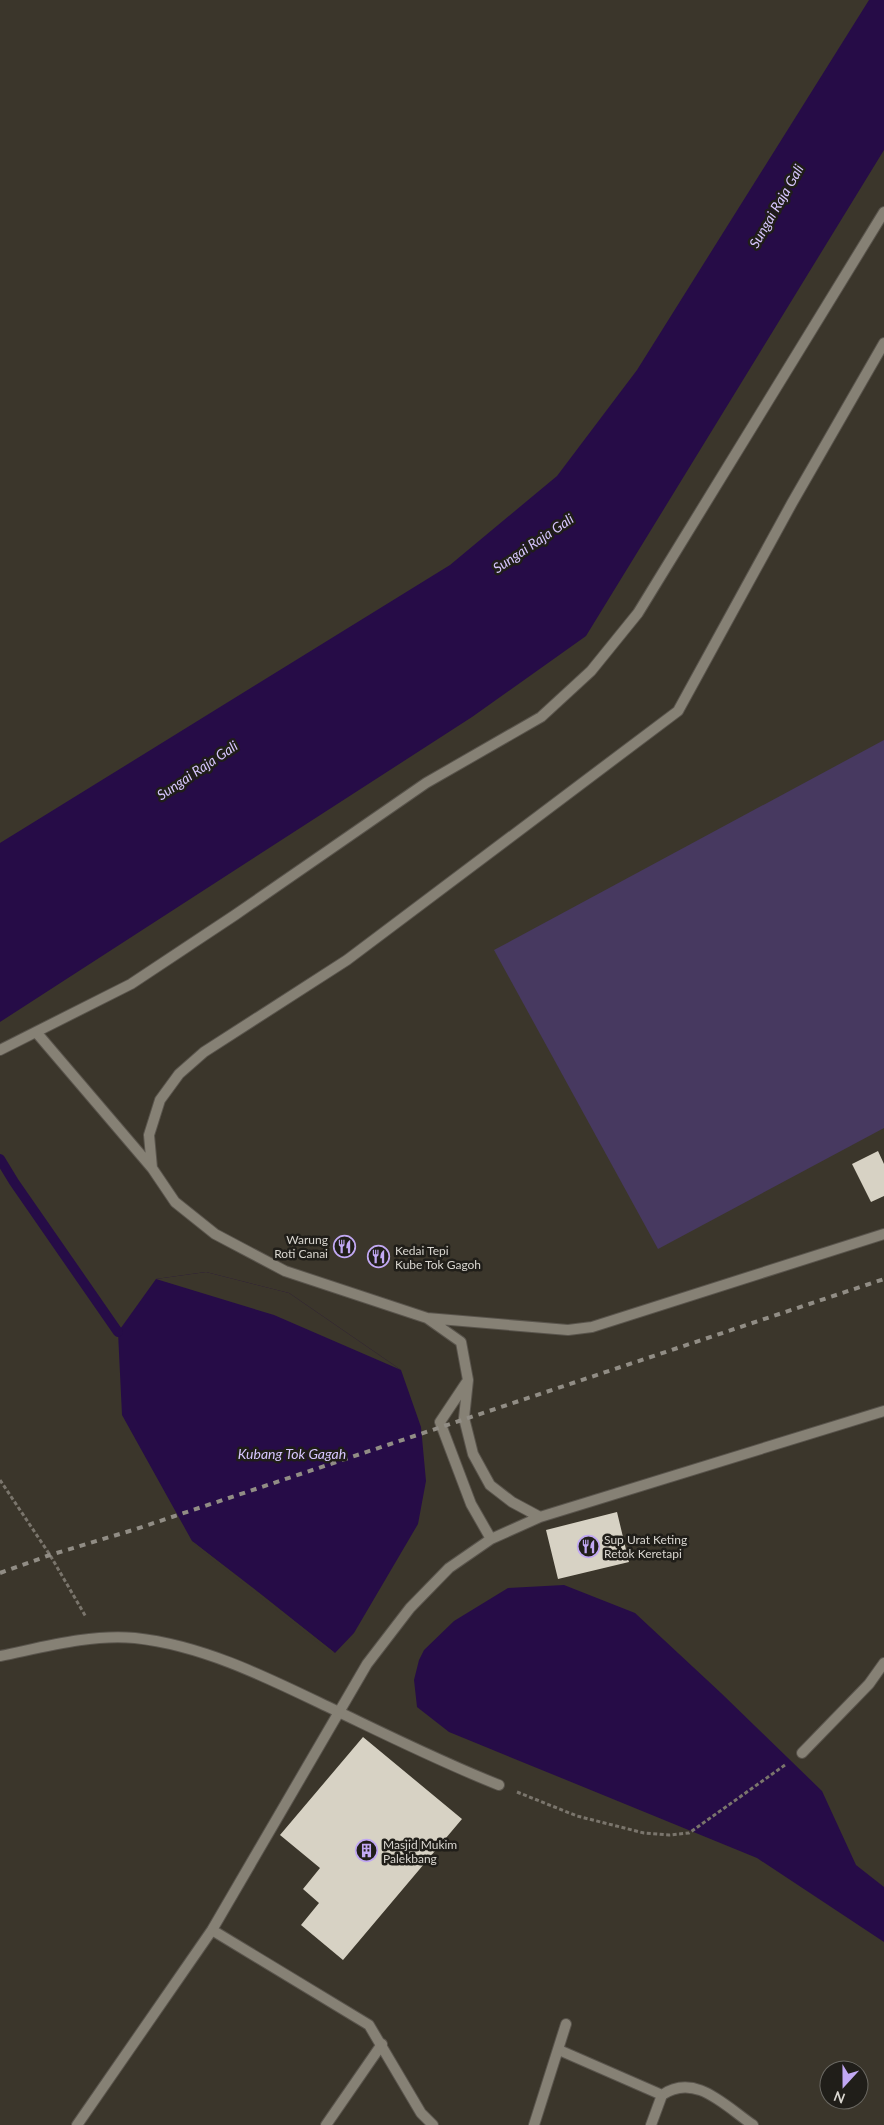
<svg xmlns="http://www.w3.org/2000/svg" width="884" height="2125" font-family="Lato,sans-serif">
	<rect width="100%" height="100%" fill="#3b362b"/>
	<path fill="#473960" d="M884 740V1128L658 1249 494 950Z"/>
	<path fill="#260c47" d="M869 0H884V150L586 636 472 717 0 1022V843L450 565 557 476 637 370Z
		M206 1272 289 1293 401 1370 421 1427 426 1481 418 1524 354 1633 335 1653 192 1541 122 1415 118 1332 156 1279Z
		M564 1585 635 1613 721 1693 822 1791 856 1865 884 1887V1942L757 1858 449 1732 417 1707 414 1680 419 1660 424 1650 454 1621 508 1588Z"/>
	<path fill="#3b362b" d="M206 1272 289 1293 401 1370 274 1315 156 1279Z
		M192 1541 262 1595 335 1653 326 1649 198 1548Z"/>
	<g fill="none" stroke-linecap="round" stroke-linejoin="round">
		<path stroke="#260c47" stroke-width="10" d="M0 1159 14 1182 118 1332"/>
	</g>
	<path fill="#d7d2c4" d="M878 1151 884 1164V1196L871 1202 852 1164Z
		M617 1512 629 1562 558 1579 546 1530Z
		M363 1737 462 1819 343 1960 301 1925 319 1903 303 1889 320 1868 280 1835Z"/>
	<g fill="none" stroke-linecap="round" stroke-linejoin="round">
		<defs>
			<path id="lane" d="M559 2050 662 2095C695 2072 725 2106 753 2125
				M326 2125 382 2044
				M651 2125 662 2095"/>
			<path id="street" d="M884 343 792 503 678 711 347 960 204 1052 179 1074 160 1100 149 1135 152 1168 175 1202 215 1234 285 1271 427 1318 568 1330 592 1327 884 1234
				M36 1032 152 1168
				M0 1050 131 984 235 915 426 783 541 717 591 671 638 613 884 212
				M427 1318 461 1342 468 1380 464 1418 473 1454 490 1485 512 1502 540 1517
				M466 1383 440 1422 471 1504 491 1539
				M0 1656C44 1647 90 1634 135 1638 200 1645 262 1675 320 1703 379 1731 438 1761 499 1785
				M802 1753 869 1684 884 1663
				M212 1930 369 2025 421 2113 433 2125
				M77 2125 212 1930 367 1664 410 1608 449 1568 491 1539 540 1517 884 1411
				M534 2125 566 2024"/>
		</defs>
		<use href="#lane" stroke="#59544c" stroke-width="12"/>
		<use href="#street" stroke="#59544c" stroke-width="12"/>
		<path stroke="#7a756c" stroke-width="3" stroke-dasharray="4 2.5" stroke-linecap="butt" d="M0 1480 50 1555 86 1617
			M517 1792 577 1816 644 1833 669 1835 689 1833 785 1765"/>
		<use href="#lane" stroke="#868175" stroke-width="10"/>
		<use href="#street" stroke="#868175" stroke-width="10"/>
		<path stroke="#918d85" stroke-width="4" stroke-dasharray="6 6" stroke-linecap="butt" d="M0 1573 50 1555 133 1530 884 1279"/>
	</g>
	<defs>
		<symbol id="restaurant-ring" viewBox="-11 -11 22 22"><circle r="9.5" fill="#201e19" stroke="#c1a8f3" stroke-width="1.5"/><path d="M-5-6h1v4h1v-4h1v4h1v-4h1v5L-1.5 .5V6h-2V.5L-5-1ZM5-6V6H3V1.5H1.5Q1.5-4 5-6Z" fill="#c1a8f3"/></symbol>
		<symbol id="building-ring" viewBox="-11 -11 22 22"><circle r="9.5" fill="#201e19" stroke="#c1a8f3" stroke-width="1.5"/><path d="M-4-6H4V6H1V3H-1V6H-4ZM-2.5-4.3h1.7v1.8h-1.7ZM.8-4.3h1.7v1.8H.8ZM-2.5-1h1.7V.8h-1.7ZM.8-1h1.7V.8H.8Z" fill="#c1a8f3"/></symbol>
	</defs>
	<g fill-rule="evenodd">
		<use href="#restaurant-ring" x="332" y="1234" width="25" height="25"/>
		<use href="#restaurant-ring" x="366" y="1244" width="25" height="25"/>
		<use href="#restaurant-ring" x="576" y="1534" width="25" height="25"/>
		<use href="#building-ring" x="354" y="1838" width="25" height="25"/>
	</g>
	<g text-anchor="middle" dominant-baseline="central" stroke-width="5" stroke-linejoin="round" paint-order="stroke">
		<g font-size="12" fill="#d9d6d0" stroke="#201e19" text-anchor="start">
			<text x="328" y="1239" text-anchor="end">Warung<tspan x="328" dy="14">Roti Canai</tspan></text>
			<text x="395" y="1250">Kedai Tepi<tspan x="395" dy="14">Kube Tok Gagoh</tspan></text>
			<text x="604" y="1539">Sup Urat Keting<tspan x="604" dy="14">Retok Keretapi</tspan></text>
			<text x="383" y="1844">Masjid Mukim<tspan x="383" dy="14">Palekbang</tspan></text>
		</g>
		<g font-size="14" font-style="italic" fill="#d6c5fd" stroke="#201e19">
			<text transform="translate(776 206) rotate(-60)">Sungai Raja Gali</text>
			<text transform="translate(533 543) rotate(-34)">Sungai Raja Gali</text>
			<text transform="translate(197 770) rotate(-34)">Sungai Raja Gali</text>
			<text x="292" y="1453">Kubang Tok Gagah</text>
		</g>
	</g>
	<g transform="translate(844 2085) rotate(201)"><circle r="24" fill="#201e19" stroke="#6a6862"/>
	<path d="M0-4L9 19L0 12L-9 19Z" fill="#c1a8f3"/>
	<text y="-8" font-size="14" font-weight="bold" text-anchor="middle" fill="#d9d6d0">N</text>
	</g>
</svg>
